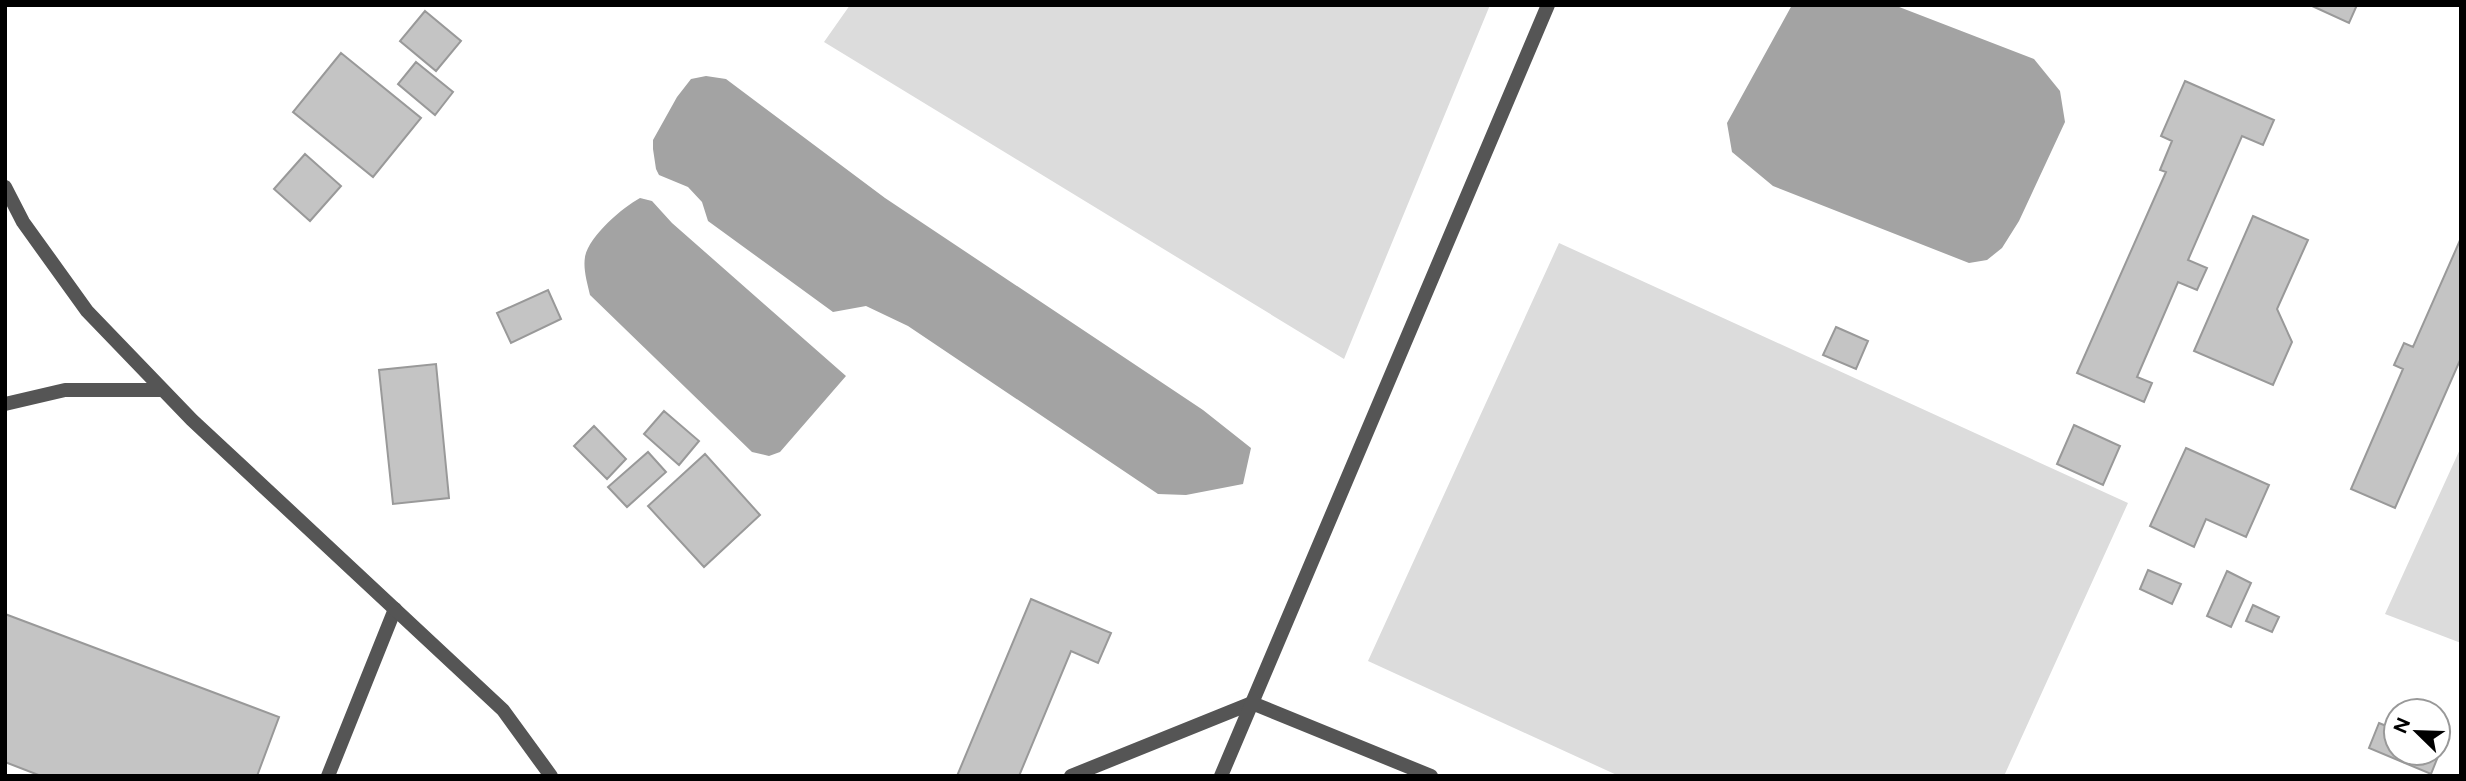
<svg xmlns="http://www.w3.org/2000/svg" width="2466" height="781" font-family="Figtree,sans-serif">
	<rect width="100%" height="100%" fill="#fff"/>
	<path fill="#dcdcdc" d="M850 5H1490L1344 359 824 42Z
		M1559 243 2128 503 2004 776H1619L1368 661Z
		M2461 447V643L2385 614Z"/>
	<path fill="#a3a3a3" d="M1792 5H1894L2034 59 2060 91 2065 122 2019 221 2002 248 1987 260 1969 263 1773 186 1732 152 1727 123Z
		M706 76 726 79 885 198 1203 410 1251 448 1243 484 1186 495 1158 494 908 326 866 306 833 312 708 221 702 202 688 187 659 175 656 169 653 149V140L677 97 691 79Z
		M640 198 652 201 672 223 846 376 780 452 769 456 752 452 590 295C587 282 583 269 585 257 588 237 623 207 640 198Z"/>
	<path fill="#c4c4c4" stroke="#999" stroke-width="2" d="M2310 5H2357L2349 23Z
		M425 11 461 41 436 71 400 41Z
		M341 53 421 118 373 177 293 112Z
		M416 62 453 92 435 115 398 84Z
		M2185 81 2274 120 2263 145 2242 136 2188 260 2207 268 2197 290 2178 282 2137 377 2152 383 2144 402 2077 373 2166 172 2160 170 2172 141 2161 136Z
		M305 154 341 186 310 221 274 189Z
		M2253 216 2308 240 2277 309 2292 342 2273 385 2194 351Z
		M2461 238V358L2395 508 2351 489 2403 369 2394 365 2404 343 2413 347Z
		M548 290 561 319 511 343 497 313Z
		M1836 327 1868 341 1856 369 1823 355Z
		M436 364 449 498 393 504 379 370Z
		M664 411 699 441 679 465 644 434Z
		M2074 425 2120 446 2103 485 2057 464Z
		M594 426 626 459 607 479 574 446Z
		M2186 448 2269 485 2246 537 2206 519 2194 547 2150 526Z
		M648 452 666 472 627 507 608 487Z
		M705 454 760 515 704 567 648 506Z
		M2148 570 2181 584 2172 604 2140 589Z
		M2227 571 2251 583 2231 627 2207 616Z
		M1031 599 1111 633 1098 663 1071 651 1019 776H957Z
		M2253 605 2279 617 2272 632 2246 621Z
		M5 614 279 717 257 776H41L5 762Z
		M2379 723 2396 730V753H2438V747L2441 749 2431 774 2369 748Z"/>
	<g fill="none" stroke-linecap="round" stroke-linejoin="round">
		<path stroke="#555" stroke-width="14" d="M328 776 395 609
			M1071 776 1252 703"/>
		<path stroke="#555" stroke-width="14" d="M5 187 23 222 87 311 192 420 503 710 551 776
			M5 404 65 390H163
			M1252 703 1431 776
			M1221 776 1548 5"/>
	</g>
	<rect width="2466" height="781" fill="none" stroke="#000000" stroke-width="14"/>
	<g transform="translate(2417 732) rotate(293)"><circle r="33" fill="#ffffff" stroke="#999999" stroke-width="2"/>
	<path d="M0-5L12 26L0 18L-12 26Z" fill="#000000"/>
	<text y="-10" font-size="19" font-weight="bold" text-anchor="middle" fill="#000000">N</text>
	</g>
</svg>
